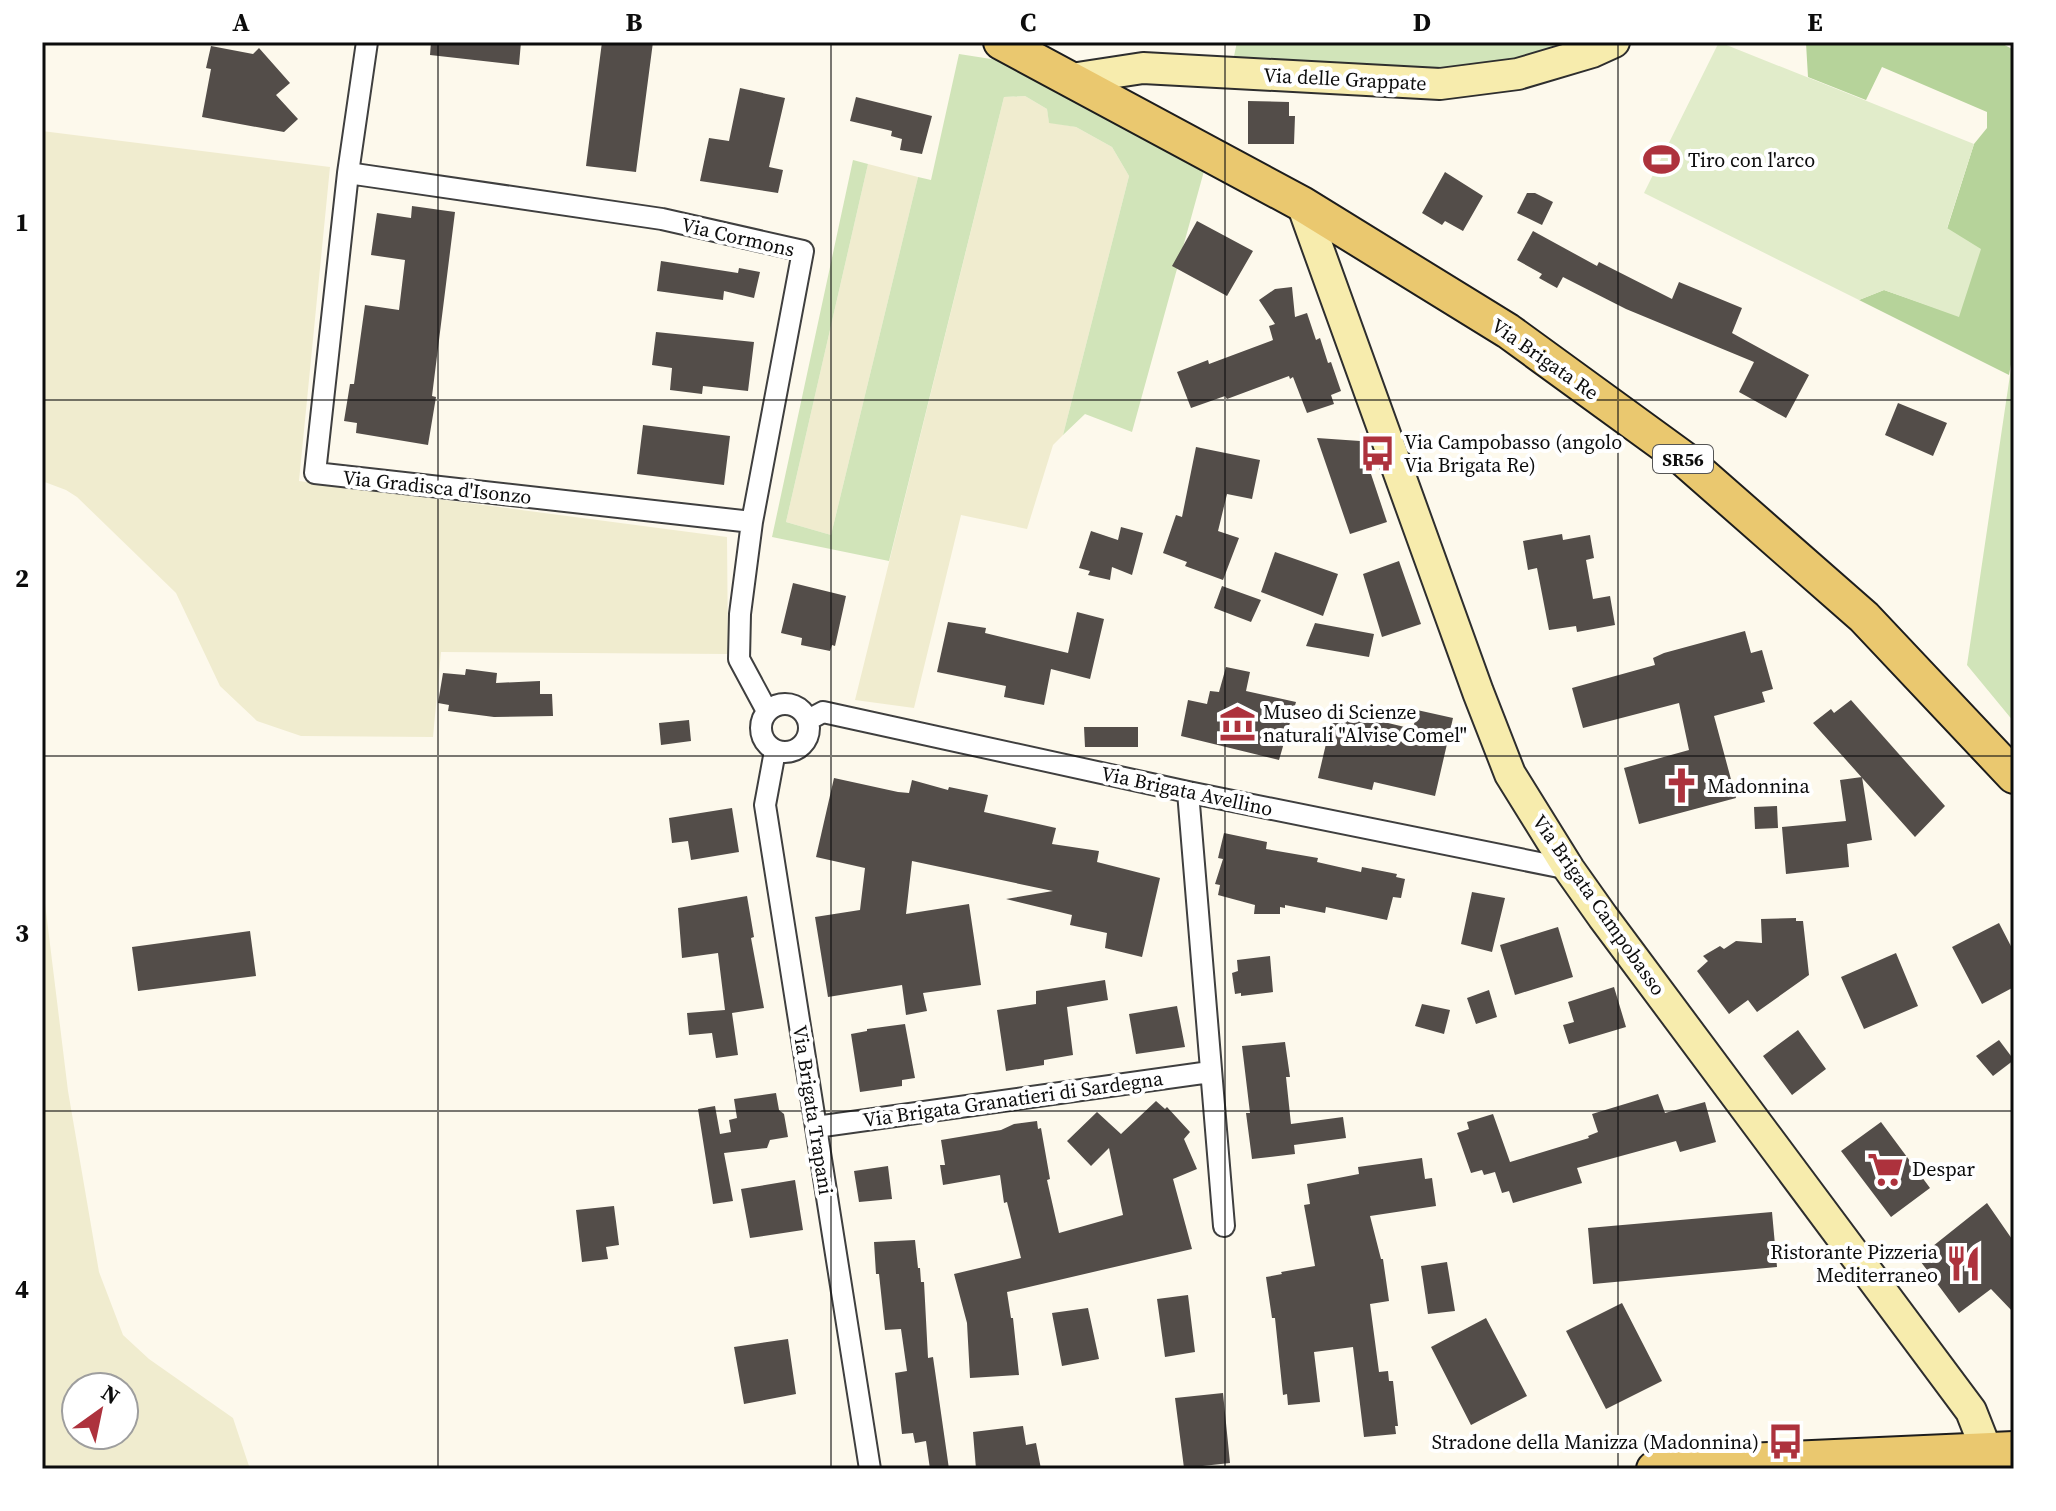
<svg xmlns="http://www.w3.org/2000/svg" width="2056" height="1511" font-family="'Source Serif 4',serif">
	<rect width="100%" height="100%" fill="#fdf9ec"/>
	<path fill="#f0eccf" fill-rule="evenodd" d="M1025 96 1047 109 1049 122 1076 127 1112 147 1129 176 1063 435 1053 445 1027 529 961 515 914 708 855 700 1004 97Z
		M42 131 330 167 299 481 727 537 728 654 441 652 433 737 301 736 257 721 220 686 176 593 77 497 66 490 42 481Z
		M868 164 918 177 831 535 786 522Z
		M42 879 68 1091 99 1272 123 1335 149 1359 233 1418 250 1469H42ZM76 1387H124V1435H76Z"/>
	<path fill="#d1e4b9" d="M1237 42H1579L1519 61 1430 72 1233 61Z
		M959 54 1004 61 1204 171 1132 432 1085 414 1063 435 1129 176 1112 147 1076 127 1049 123 1047 109 1025 96 1004 97 889 561 772 537 853 160 868 164 786 522 831 535 918 177 931 180Z
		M2014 348V722L1967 665Z"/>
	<path fill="#b6d39a" d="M1801 42H1999L2014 50V348L2009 375 1859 300 1884 290 1959 316 1947 229 1974 144 1987 128V112L1882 67 1866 100 1808 77 1806 43Z"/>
	<path fill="#e1ecca" d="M1719 42 1974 144 1947 228 1981 249 1959 317 1884 290 1859 300 1644 193Z"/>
	<path fill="#534d49" d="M431 42H521L519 65 430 55Z
		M602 42H653L636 172 586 166Z
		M211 46 253 54 259 48 290 83 276 95 298 119 284 132 202 117 211 69 206 68Z
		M740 88 785 98 769 167 783 170 778 193 700 181 709 138 729 141Z
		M856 97 932 116 922 154 900 150 902 139 891 136 892 131 850 121Z
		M1248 101 1289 102V116H1295L1294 144H1248Z
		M1445 172 1483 196 1463 231 1445 221 1442 225 1422 213Z
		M1527 193H1535L1553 202 1542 225 1517 213Z
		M412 206 455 212 432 396 436 397 428 445 356 433 357 423 344 421 350 384H354L365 305 399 310 405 260 371 255 377 213 411 218Z
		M1197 221 1253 251 1227 296 1172 266Z
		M1533 231 1597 266 1599 262 1672 299 1679 282 1742 308 1732 333 1809 375 1786 418 1739 392 1754 362 1626 309 1563 277 1557 288 1539 278 1542 274 1517 260Z
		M661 261 738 273 739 268 760 272 754 298 724 291 723 300 657 291Z
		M1292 287 1295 317 1307 313 1316 340 1320 338 1328 363 1331 362 1341 391 1331 395 1334 404 1307 413 1293 377 1290 379 1289 376 1227 399 1225 396 1191 408 1177 372 1208 360 1209 364 1273 340 1269 326 1275 324 1259 300 1275 289Z
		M656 332 754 342 748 391 703 386 702 394 670 390 672 368 652 365Z
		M1898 403 1947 423 1933 456 1885 435Z
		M643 425 730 436 724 485 637 474Z
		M1317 438 1360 441 1387 522 1350 534Z
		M1196 447 1260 460 1252 499 1227 494 1218 531 1239 538 1223 580 1185 566 1187 562 1163 553 1176 515 1182 517Z
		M1121 527 1143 533 1132 575 1112 567 1110 580 1088 575 1090 571 1079 568 1091 531 1118 540Z
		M1562 534 1563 540 1590 535 1594 558 1586 560 1593 599 1610 596 1615 625 1577 632 1576 626 1549 630 1537 568 1528 570 1523 541Z
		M1275 552 1338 574 1323 616 1261 592Z
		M1399 561 1421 624 1382 637 1363 574Z
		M793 583 846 596 835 646 832 645 830 651 801 645 802 638 781 633Z
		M1222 586 1261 600 1251 622 1214 608Z
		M1077 612 1104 619 1090 679 1051 669 1044 705 1004 697 1006 686 937 672 948 622 986 628 985 633 1068 653Z
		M1315 623 1374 634 1369 657 1306 646Z
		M1745 631 1751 653 1762 650 1773 689 1762 692 1765 702 1714 716 1736 798 1639 824 1624 768 1689 750 1679 703 1583 728 1572 688 1655 665 1653 658 1664 653Z
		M1226 667 1250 672 1246 691 1296 702 1279 760 1181 736 1188 700 1207 704 1210 691 1219 692Z
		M466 669 497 673 496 683 540 681V694H552L553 716 494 717 448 711 449 705 438 703 443 673 465 675Z
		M1851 700 1945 806 1915 837 1813 723 1831 709 1834 713Z
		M1334 710 1413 729 1417 710 1453 718 1435 796 1374 782 1372 790 1318 778Z
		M689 720 691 741 661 745 659 723Z
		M1084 727H1138V747H1085Z
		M1862 777 1872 840 1847 844 1849 867 1786 874 1782 827 1846 821 1840 780Z
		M834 778 898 792 909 793 912 780 948 790 949 787 988 795 984 812 1056 828 1052 844 1099 851 1097 862 1160 878 1142 957 1105 948 1107 933 1070 925 1072 915 1006 899 1053 891 912 861 906 914 969 904 981 985 923 993 927 1011 906 1015 902 985 828 997 815 917 860 910 865 868 816 857Z
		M1777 806 1778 828 1755 829 1754 807Z
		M732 808 739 852 691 860 688 841 672 843 669 818Z
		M1224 833 1267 842 1266 849 1318 858 1317 862 1361 872 1362 867 1397 874 1396 877 1405 879 1401 898 1393 897 1387 920 1326 907 1325 913 1285 905V908L1280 907V914H1254L1255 905 1218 895 1220 885 1215 884 1223 859 1218 858Z
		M1472 892 1505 898 1492 952 1461 944Z
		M747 896 754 937 751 938 764 1008 732 1013 738 1055 716 1058 712 1033 689 1035 687 1013 725 1010 718 953 682 958 678 908Z
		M1796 918V921H1803L1809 975 1757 1012 1748 1000 1729 1014 1697 971 1708 961 1703 956 1720 946 1724 949 1736 941 1762 943 1761 919Z
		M1999 923 2014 952V987L1982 1004 1952 947Z
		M1558 927 1573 977 1515 995 1500 945Z
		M250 931 256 976 138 991 132 947Z
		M1896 953 1918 1006 1864 1029 1841 977Z
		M1270 956 1273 992 1241 996V993L1235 994 1232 973 1238 971 1237 960Z
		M1105 980 1108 1000 1067 1007 1073 1055 1044 1060V1065L1006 1071 997 1010 1036 1004V991Z
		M1614 987 1626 1027 1569 1044 1563 1025 1574 1022 1568 1002Z
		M1489 990 1497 1017 1476 1024 1467 998Z
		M1422 1004 1450 1010 1444 1034 1415 1026Z
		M1177 1006 1185 1047 1136 1054 1129 1014Z
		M905 1024 915 1078 902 1080V1086L860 1092 851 1034 867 1031V1029Z
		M1798 1030 1826 1069 1792 1095 1763 1056Z
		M1999 1040 2014 1060 1993 1076 1976 1056Z
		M1285 1042 1290 1077H1286L1291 1124 1343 1117 1346 1138 1294 1145 1295 1154 1252 1159 1246 1113H1250L1242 1046Z
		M776 1093 779 1110 784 1114 788 1137 770 1140 767 1148 724 1153 733 1201 713 1204 698 1109 715 1106 720 1134 731 1132 729 1120 737 1118 734 1099Z
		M1658 1094 1665 1113 1705 1102 1716 1142 1680 1152 1676 1141 1577 1168 1582 1183 1513 1203 1509 1191 1502 1193 1495 1172 1484 1175 1482 1170 1471 1173 1457 1133 1469 1129 1467 1122 1493 1114 1510 1162 1589 1138 1588 1136 1598 1132 1592 1114Z
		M1156 1101 1165 1109 1167 1107 1190 1132 1184 1139 1197 1169 1173 1179 1192 1249 1007 1292 1011 1318H1013L1019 1375 970 1378 967 1323 954 1274 1021 1258 1007 1202 1004 1203 1000 1175 943 1185 940 1165H945L941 1140 1001 1130 1014 1124 1037 1121 1038 1129 1041 1128 1050 1179 1047 1180 1059 1233 1123 1215 1109 1148 1091 1166 1067 1141 1097 1112 1121 1134Z
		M1881 1122 1930 1188 1891 1217 1841 1151Z
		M1422 1158 1425 1179 1432 1178 1436 1206 1370 1216 1381 1259H1383L1389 1301 1370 1304 1379 1372 1388 1371 1389 1381H1393L1398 1426H1395L1396 1434 1364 1437 1353 1347 1314 1352 1320 1402 1288 1405 1287 1394 1283 1395 1275 1318H1272L1266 1277 1282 1274 1281 1272 1315 1266 1304 1205 1310 1204 1307 1184 1359 1174 1358 1167Z
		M888 1166 892 1199 859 1202 854 1171Z
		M795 1180 803 1230 750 1238 741 1189Z
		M1987 1203 2014 1242V1313L1991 1289 1959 1313 1918 1258Z
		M614 1206 619 1245 606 1247 608 1259 582 1262 576 1210Z
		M1772 1212 1777 1267 1593 1284 1588 1228Z
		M915 1240 918 1268H920L921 1282H924L928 1358 933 1357 949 1469H930L926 1441 915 1443 913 1433 902 1434 895 1373 907 1371 901 1329 885 1330 879 1274H876L874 1242Z
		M1447 1262 1455 1311 1428 1314 1421 1266Z
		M1188 1295 1195 1352 1165 1357 1157 1299Z
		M1622 1303 1662 1381 1606 1409 1566 1331Z
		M1088 1308 1099 1359 1062 1366 1052 1313Z
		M1486 1318 1527 1396 1471 1425 1431 1347Z
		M788 1339 796 1394 744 1404 734 1347Z
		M1223 1393 1230 1463 1184 1468 1175 1398Z
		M1023 1426 1026 1445 1036 1443 1041 1469H976L973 1432Z"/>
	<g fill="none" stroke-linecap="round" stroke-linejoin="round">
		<defs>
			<path id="street" d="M367 42 348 173 315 473 752 522
				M348 173 662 219 803 251 752 522 740 614 739 659 767 711
				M761 728a24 24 0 1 1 48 0a24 24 0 1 1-48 0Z
				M808 720 823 712 1188 792 1569 869
				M775 751 765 805 870 1469
				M1188 792 1224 1226
				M816 1127 1210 1072"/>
			<path id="secondary" d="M1071 79 1143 68 1440 84 1518 74 1592 52 1614 42
				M1302 204 1478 692 1510 774 1569 869 1603 917 1971 1411 1986 1449"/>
			<path id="primary" d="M1001 42 1302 204 1508 331 1684 459 1864 617 2014 776
				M1654 1469 1722 1462 2014 1449"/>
		</defs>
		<use href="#street" stroke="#3f3f3f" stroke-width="24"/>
		<use href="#secondary" stroke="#2e2e2e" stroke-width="34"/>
		<use href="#primary" stroke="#1d1d1d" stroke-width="38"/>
		<use href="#street" stroke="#fff" stroke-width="20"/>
		<use href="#secondary" stroke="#f7ecad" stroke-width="30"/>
		<use href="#primary" stroke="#eac86f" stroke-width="34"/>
	</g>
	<path fill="none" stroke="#0c0c0c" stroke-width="2" stroke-opacity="0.55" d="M438 42V1469M831 42V1469M1225 42V1469M1618 42V1469M42 400H2014M42 756H2014M42 1111H2014"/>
	<defs>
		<symbol id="stadium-bare" viewBox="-9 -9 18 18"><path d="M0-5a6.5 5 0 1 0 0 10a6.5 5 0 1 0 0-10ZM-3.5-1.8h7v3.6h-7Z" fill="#ad323d" stroke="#fff" stroke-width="2.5" paint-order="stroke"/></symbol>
		<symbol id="bus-bare" viewBox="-9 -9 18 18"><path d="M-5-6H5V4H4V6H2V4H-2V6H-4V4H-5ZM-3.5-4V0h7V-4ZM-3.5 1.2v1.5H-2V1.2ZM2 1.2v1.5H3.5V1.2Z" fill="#ad323d" stroke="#fff" stroke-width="2.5" paint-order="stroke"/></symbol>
		<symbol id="museum-bare" viewBox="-9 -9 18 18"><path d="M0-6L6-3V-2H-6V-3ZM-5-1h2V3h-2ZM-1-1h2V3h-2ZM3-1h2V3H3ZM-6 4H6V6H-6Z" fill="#ad323d" stroke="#fff" stroke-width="2.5" paint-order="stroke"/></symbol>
		<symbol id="church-bare" viewBox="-9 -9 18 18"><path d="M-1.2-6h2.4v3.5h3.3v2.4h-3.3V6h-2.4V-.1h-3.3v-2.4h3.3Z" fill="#ad323d" stroke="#fff" stroke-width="2.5" paint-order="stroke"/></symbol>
		<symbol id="supermarket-bare" viewBox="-9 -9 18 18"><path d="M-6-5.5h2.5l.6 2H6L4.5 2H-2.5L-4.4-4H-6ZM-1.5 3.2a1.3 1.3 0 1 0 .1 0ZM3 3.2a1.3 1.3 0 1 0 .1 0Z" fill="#ad323d" stroke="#fff" stroke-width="2.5" paint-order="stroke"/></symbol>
		<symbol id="restaurant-bare" viewBox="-9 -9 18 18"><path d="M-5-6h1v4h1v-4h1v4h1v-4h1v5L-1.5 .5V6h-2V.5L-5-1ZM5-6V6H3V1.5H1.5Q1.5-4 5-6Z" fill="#ad323d" stroke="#fff" stroke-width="2.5" paint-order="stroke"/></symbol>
	</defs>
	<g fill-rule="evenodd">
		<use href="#stadium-bare" x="1636" y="134" width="51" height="51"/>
		<use href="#bus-bare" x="1352" y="428" width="51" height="51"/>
		<use href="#museum-bare" x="1212" y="698" width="51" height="51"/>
		<use href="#church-bare" x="1656" y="760" width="51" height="51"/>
		<use href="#supermarket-bare" x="1860" y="1144" width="51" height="51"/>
		<use href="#restaurant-bare" x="1938" y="1238" width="51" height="51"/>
		<use href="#bus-bare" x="1760" y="1416" width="51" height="51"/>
	</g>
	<g text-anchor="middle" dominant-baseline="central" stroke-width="8" stroke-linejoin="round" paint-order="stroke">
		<rect fill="#fff" stroke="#555" stroke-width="2" x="1653" y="445" width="60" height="28" rx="6"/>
		<g font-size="18" font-weight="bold" fill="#0c0c0c">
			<text x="1683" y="459">SR56</text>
		</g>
		<g font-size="20" fill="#0c0c0c" stroke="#fff">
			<text transform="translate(1345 79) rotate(3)">Via delle Grappate</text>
			<text transform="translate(738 237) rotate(13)">Via Cormons</text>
			<text transform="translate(1545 359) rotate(35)">Via Brigata Re</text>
			<text transform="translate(437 487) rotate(6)">Via Gradisca d'Isonzo</text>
			<text transform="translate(1187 791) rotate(12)">Via Brigata Avellino</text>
			<text transform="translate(1599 905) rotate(55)">Via Brigata Campobasso</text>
			<text transform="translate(1013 1099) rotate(-8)">Via Brigata Granatieri di Sardegna</text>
			<text transform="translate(813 1110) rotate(81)">Via Brigata Trapani</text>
		</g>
		<g font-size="20" fill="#0c0c0c" stroke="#fff" text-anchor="start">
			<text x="1688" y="160">Tiro con l'arco</text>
			<text x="1404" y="442">Via Campobasso (angolo<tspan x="1404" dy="23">Via Brigata Re)</tspan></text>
			<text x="1263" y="712">Museo di Scienze<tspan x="1263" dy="23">naturali "Alvise Comel"</tspan></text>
			<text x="1707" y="786">Madonnina</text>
			<text x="1912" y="1169">Despar</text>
			<text x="1938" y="1252" text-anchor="end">Ristorante Pizzeria<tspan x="1938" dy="23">Mediterraneo</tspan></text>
			<text x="1759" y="1442" text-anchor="end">Stradone della Manizza (Madonnina)</text>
		</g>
	</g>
	<rect width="2056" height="1511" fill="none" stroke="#ffffff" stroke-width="88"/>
	<g transform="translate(100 1411) rotate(33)"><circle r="38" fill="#ffffff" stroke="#9e9e9e" stroke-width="2"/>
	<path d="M0-6L14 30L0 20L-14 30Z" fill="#ad323d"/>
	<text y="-12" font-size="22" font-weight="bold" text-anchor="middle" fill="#0c0c0c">N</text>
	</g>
	<rect x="44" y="44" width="1968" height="1423" fill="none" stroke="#0c0c0c" stroke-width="3"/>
	<g font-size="26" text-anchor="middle" font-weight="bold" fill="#0c0c0c">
		<text x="241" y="31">A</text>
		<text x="634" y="31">B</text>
		<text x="1028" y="31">C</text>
		<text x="1422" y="31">D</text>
		<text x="1815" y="31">E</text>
		<text x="22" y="231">1</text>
		<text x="22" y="587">2</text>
		<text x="22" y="942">3</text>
		<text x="22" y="1298">4</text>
	</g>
</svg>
